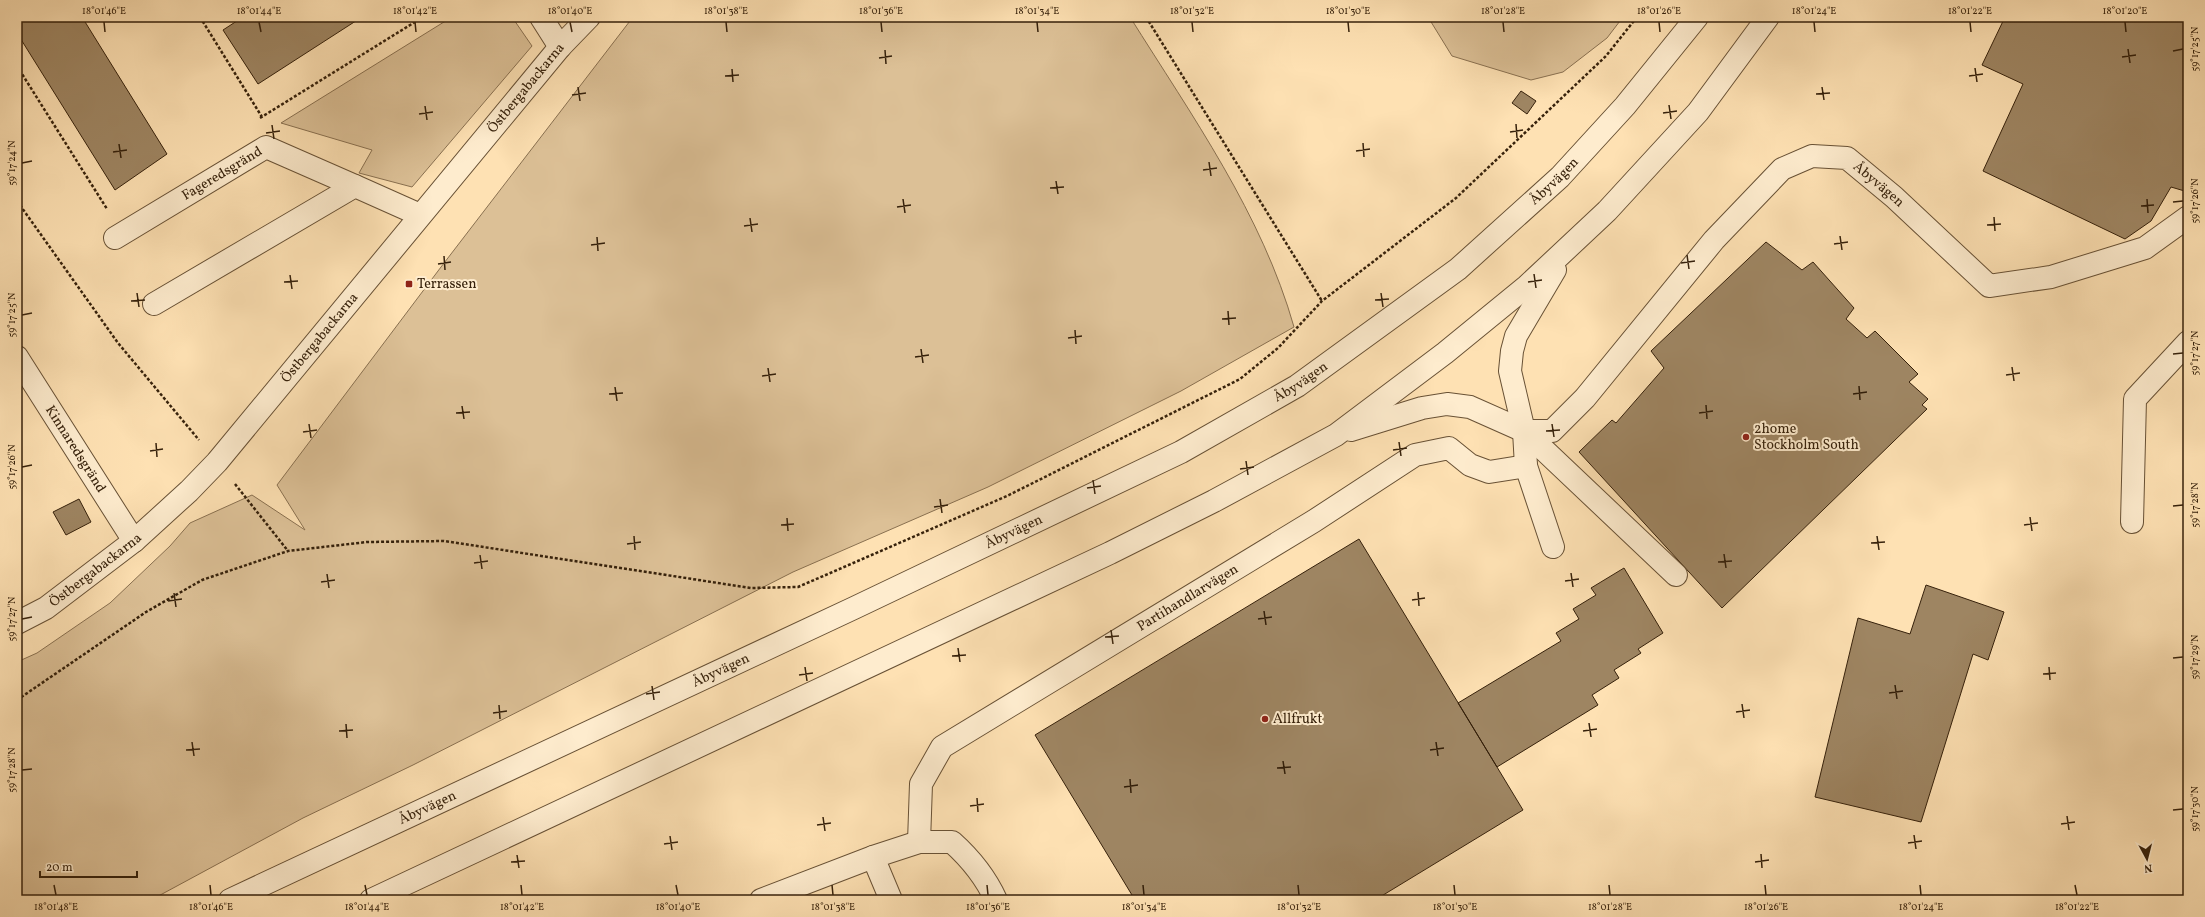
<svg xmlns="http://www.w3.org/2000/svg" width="2205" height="917" font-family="Vollkorn,serif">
	<rect width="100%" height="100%" fill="#fee1b3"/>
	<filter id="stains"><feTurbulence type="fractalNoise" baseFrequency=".005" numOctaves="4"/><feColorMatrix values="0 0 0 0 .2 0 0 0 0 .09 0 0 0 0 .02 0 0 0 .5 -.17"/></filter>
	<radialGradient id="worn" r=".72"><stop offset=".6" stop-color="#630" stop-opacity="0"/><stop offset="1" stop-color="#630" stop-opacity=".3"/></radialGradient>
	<path fill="#dcc096" stroke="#897050" d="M452 17H512L532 46 412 187 359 173 372 150 281 123Z
		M633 17H1130C1192 116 1262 214 1294 327L1181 391 988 487 793 572 413 765 303 818 151 900H17V662L37 653 110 603 170 546 190 523 252 495 305 530 277 485 441 267Z
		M1428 17H1623L1607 38 1563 72 1531 80 1452 56Z"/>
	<path fill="#9e8562" stroke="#36210b" d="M17 17H82L167 154 115 190 17 33Z
		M243 17H362L258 84 223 30Z
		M2005 17H2188V192L2171 187 2151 221 2125 239 1983 171 2023 84 1982 65Z
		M1521 91 1536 101 1527 114 1512 103Z
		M1766 242 1802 270 1813 262 1854 308 1846 319 1867 338 1875 331 1918 374 1909 382 1928 399 1922 405 1927 409 1722 608 1579 452 1612 420 1616 423 1664 368 1651 351Z
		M79 499 91 522 66 535 53 512Z
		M1359 539 1523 810 1375 900H1135L1035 735Z
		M1624 568 1663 633 1638 649 1641 653 1614 670 1619 678 1592 695 1598 705 1497 767 1458 703 1561 641 1556 633 1579 619 1573 609 1596 595 1591 588Z
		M1926 585 2004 612 1988 660 1973 654 1921 822 1815 797 1858 618 1910 634Z"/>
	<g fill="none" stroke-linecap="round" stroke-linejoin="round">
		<defs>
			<g id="minor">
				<path d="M541 17 560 47"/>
				<path id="s1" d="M115 238 266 147 355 186"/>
				<path d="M154 304 355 186 420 215"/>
				<path id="s2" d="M17 357 134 541"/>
				<path d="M1351 430 1422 408 1447 404 1470 407 1524 431 1676 575"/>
				<path id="s3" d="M1524 431H1552L1585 398 1714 240 1782 169 1812 156 1847 158 1894 197 1989 286 2051 277 2145 248 2188 217"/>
				<path d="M2132 522 2135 399 2188 342"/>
				<path d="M1553 547 1526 466 1524 431 1510 371 1512 351 1516 336 1555 270"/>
				<path id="s4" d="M17 623 46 608 134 541 189 491 217 462 560 47 589 17"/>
				<path id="s5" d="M919 842 921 784 942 747 1314 521 1415 455 1449 448 1470 465 1489 472 1526 466"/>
				<path d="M873 857 891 900"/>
				<path id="s6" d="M230 900 854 608 1181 452 1297 386 1458 269 1560 177 1625 106 1697 17"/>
				<path d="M371 900 1110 553 1214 501 1336 435 1445 353 1527 286 1607 211 1698 112 1768 17"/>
				<path d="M761 900 873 857 919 842H952C971 859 985 876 996 900"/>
			</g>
		</defs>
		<use href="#minor" stroke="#685135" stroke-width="24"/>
		<path stroke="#36210b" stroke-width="2.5" stroke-dasharray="3 2" stroke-linecap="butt" d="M200 17 262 117
			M1146 17 1322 301
			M17 66 107 209
			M260 118 423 17
			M17 201 118 343 199 440
			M235 484 288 551
			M17 700 146 612 202 580 288 551 367 542 444 541 751 588 798 587 1007 496 1240 379 1278 348 1322 301 1456 198 1606 56 1637 17"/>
		<use href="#minor" stroke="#feecce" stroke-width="22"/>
	</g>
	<path fill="none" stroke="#36210b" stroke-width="1.5" d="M104 22 105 32M259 22 261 32M415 22 416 32M570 22 572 32M726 22 727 32M881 22 882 32M1037 22 1038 32M1192 22 1193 32M1348 22 1349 32M1503 22 1504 32M1659 22 1660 32M1814 22 1815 32M1970 22 1971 32M2125 22 2126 32M2128 49 2130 63M885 50 886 64M2173 51 2183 49M2122 57 2136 55M879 58 892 56M1975 68 1977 82M732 69 733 82M725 76 739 75M1969 76 1983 74M578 87 580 101M1822 87 1824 100M1816 94 1830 93M572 95 586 93M1669 105 1671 119M425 106 427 120M1663 113 1677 111M419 114 433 112M1516 124 1517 138M272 125 274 139M1510 132 1523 130M266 133 280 131M1363 143 1364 157M119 144 121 158M1356 151 1370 149M113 152 127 150M1209 162 1211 176M22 163 32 161M1203 170 1217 168M1056 181 1058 194M1050 188 1064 187M903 199 905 213M2147 199 2148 213M2173 202 2183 201M2141 206 2154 205M897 207 911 205M1994 217 1995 231M750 218 752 232M1987 225 2001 224M744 226 758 224M1840 236 1842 250M597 237 598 251M1834 244 1848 242M591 245 605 243M1687 255 1689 269M444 256 445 270M1681 263 1695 261M438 264 451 262M1534 274 1536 288M290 275 292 289M284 282 298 281M1528 282 1542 280M137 293 139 307M1381 293 1383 307M1375 300 1389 299M131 301 145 300M1228 311 1229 325M22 315 32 313M1222 319 1236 318M1075 330 1076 344M1068 338 1082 336M921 349 923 363M2173 354 2183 353M915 357 929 355M2012 367 2014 381M768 368 770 382M2006 375 2020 373M762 376 776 374M1859 386 1860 400M615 387 617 401M609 394 623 393M1853 394 1867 392M1706 405 1707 419M462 406 464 419M456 413 470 412M1699 413 1713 411M309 424 311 438M1552 424 1554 437M1546 431 1560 430M303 432 317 430M1399 442 1401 456M156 443 157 457M1393 450 1407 448M150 451 163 449M1246 461 1248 475M22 467 32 465M1240 469 1254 467M1093 480 1095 494M1087 488 1101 486M940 499 942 513M2173 506 2183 505M934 507 948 505M2030 517 2032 531M787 518 788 531M781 525 794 524M2024 525 2038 523M634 536 635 550M1877 536 1879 550M1871 543 1885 542M627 544 641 542M1724 554 1726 568M480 555 482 569M1718 562 1732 561M474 563 488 561M1571 573 1573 587M327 574 329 588M1565 581 1579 579M321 582 335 580M1418 592 1419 606M174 593 176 607M1412 600 1425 598M168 601 182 599M1264 611 1266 625M22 619 32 617M1258 619 1272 617M1111 630 1113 644M1105 637 1119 636M958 648 960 662M952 656 966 655M2173 658 2183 657M805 667 807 681M2049 667 2050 680M2043 674 2056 673M799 675 813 673M1895 685 1897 699M652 686 654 700M1889 693 1903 691M646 694 660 692M1742 704 1744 718M499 705 500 719M1736 712 1750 710M493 713 507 711M1589 723 1591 737M346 724 347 738M339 731 353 730M1583 731 1597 729M192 742 194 756M1436 742 1438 756M186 750 200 749M1430 750 1444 748M1283 761 1285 774M1277 768 1291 767M22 770 32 769M1130 779 1131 793M1124 787 1138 785M977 798 978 812M970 806 984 804M2173 810 2183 809M2067 816 2069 830M823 817 825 831M2061 824 2075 822M817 825 831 823M1914 835 1916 849M670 836 672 850M1908 843 1922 841M664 844 678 842M1761 854 1762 868M517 855 519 868M511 862 525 861M1755 862 1769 860M54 885 56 895M210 885 211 895M365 885 367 895M521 885 522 895M676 885 678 895M832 885 833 895M987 885 988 895M1143 885 1144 895M1298 885 1299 895M1454 885 1455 895M1609 885 1610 895M1765 885 1766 895M1920 885 1921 895M2075 885 2077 895"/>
	<g fill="#8f2418" stroke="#feecce" stroke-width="1.5">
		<rect x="405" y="280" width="8" height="8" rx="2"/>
		<circle cx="1746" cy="437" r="4"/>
		<circle cx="1265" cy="719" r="4"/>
	</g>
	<g text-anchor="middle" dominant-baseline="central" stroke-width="4" stroke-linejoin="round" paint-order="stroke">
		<g font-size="14" fill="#36210b" stroke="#feecce">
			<text stroke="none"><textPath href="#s4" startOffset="743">Östbergabackarna</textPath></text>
			<text stroke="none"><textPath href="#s1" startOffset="125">Fageredsgränd</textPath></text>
			<text stroke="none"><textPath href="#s6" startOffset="1514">Åbyvägen</textPath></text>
			<text stroke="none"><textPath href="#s3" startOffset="486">Åbyvägen</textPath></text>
			<text stroke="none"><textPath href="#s4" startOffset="419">Östbergabackarna</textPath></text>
			<text stroke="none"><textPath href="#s6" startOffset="1190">Åbyvägen</textPath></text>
			<text stroke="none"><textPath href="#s2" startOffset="109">Kinnaredsgränd</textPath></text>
			<text stroke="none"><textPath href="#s6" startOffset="866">Åbyvägen</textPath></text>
			<text stroke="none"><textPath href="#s4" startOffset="95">Östbergabackarna</textPath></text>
			<text stroke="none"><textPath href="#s5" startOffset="388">Partihandlarvägen</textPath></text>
			<text stroke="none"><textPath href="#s6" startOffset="542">Åbyvägen</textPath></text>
			<text stroke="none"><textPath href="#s6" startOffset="218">Åbyvägen</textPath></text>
		</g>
		<g font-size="14" fill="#36210b" stroke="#feecce" text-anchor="start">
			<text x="417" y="284">Terrassen</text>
			<text x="1754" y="429">2home<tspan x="1754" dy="16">Stockholm South</tspan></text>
			<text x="1273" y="719">Allfrukt</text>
		</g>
	</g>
	<rect width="2205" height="917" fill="none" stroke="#fee1b3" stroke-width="44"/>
	<g transform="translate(2147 859) rotate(173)" stroke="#feecce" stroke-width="3" paint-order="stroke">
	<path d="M0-3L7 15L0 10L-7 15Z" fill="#36210b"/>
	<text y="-6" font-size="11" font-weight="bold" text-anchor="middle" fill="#36210b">N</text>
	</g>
	<path d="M40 871v6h97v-6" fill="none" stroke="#36210b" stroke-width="2"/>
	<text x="46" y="871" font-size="12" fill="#36210b" stroke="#feecce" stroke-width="3" paint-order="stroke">20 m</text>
	<rect x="22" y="22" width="2161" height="873" fill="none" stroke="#36210b" stroke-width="1.5"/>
	<g font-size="10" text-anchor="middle" fill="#36210b">
		<text x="104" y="14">18°01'46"E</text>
		<text x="259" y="14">18°01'44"E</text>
		<text x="415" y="14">18°01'42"E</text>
		<text x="570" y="14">18°01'40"E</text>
		<text x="726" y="14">18°01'38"E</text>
		<text x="881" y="14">18°01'36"E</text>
		<text x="1037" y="14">18°01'34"E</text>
		<text x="1192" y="14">18°01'32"E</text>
		<text x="1348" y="14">18°01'30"E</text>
		<text x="1503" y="14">18°01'28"E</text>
		<text x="1659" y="14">18°01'26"E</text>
		<text x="1814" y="14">18°01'24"E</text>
		<text x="1970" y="14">18°01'22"E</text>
		<text x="2125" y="14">18°01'20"E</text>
		<text transform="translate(2194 49) rotate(-90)" y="4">59°17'25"N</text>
		<text transform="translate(11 163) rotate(-90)" y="4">59°17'24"N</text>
		<text transform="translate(2194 201) rotate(-90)" y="4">59°17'26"N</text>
		<text transform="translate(11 315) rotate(-90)" y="4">59°17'25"N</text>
		<text transform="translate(2194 353) rotate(-90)" y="4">59°17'27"N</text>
		<text transform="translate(11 467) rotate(-90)" y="4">59°17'26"N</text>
		<text transform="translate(2194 505) rotate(-90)" y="4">59°17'28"N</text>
		<text transform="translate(11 619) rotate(-90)" y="4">59°17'27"N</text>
		<text transform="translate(2194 657) rotate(-90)" y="4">59°17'29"N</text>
		<text transform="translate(11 770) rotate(-90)" y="4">59°17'28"N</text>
		<text transform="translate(2194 809) rotate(-90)" y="4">59°17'30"N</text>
		<text x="56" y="910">18°01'48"E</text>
		<text x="211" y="910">18°01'46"E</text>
		<text x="367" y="910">18°01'44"E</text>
		<text x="522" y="910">18°01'42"E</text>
		<text x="678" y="910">18°01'40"E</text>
		<text x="833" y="910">18°01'38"E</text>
		<text x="988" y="910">18°01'36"E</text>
		<text x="1144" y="910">18°01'34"E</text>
		<text x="1299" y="910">18°01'32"E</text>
		<text x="1455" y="910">18°01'30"E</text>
		<text x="1610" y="910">18°01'28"E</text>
		<text x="1766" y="910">18°01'26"E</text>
		<text x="1921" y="910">18°01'24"E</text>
		<text x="2077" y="910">18°01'22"E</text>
	</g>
	<rect width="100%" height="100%" filter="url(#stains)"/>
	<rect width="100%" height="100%" fill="url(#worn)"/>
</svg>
